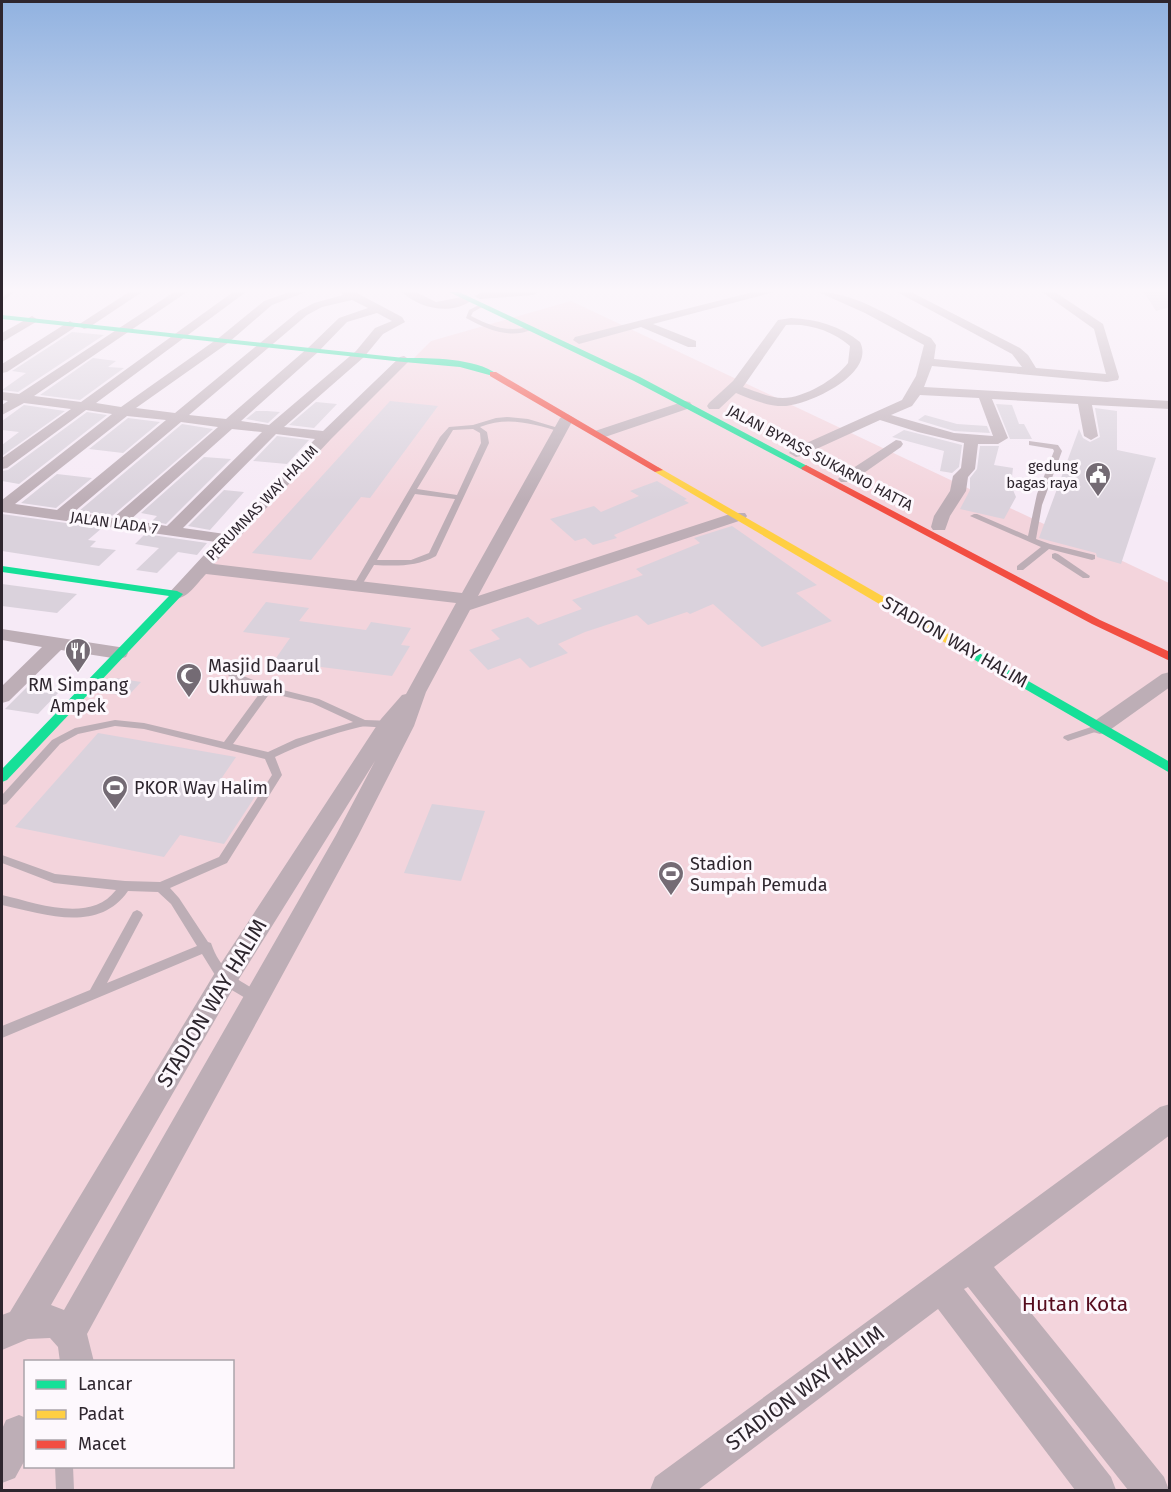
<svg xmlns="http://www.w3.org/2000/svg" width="1171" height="1492" font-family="'Fira Sans',sans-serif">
	<rect width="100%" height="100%" fill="#f6eaf6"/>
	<path fill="#f3d4dc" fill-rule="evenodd" d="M571 301 1169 583V1490H2V776L393 364 411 361 431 341ZM26 1362H232V1466H26Z"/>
	<path fill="#dad2dc" d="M1144 292H1170V307L1156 311Z
		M72 332 104 335 18 392 2 390 26 373 12 371Z
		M93 358 116 361 108 367 124 368 80 400 40 395Z
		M390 401 438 406 370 498 361 497 311 560 252 553Z
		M316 402 337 404 314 428 289 425Z
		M996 404 1012 405 1019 424H1024L1032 439H1010Z
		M24 405 65 411 2 456V445L19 432 2 430V421Z
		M1095 408 1117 411V450L1156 458 1121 564 1097 557 1096 553 1039 538 1079 429 1083 438 1090 442 1100 437Z
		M256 411H267L280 412 268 423 246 419Z
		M87 412 107 415 19 484 2 481V471L8 470Z
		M925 415 957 424 987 426 990 433 954 431 918 420Z
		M128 418 160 422 123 453 89 449Z
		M182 424 213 429 112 516 79 511Z
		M904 430 962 445 959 467 952 473 940 471 944 451 892 437Z
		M277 436 309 440 287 464 253 461Z
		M980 446H999L994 465 1013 468 1011 485 1016 497 1004 519 960 509 970 490V478L977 469Z
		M204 457 231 459 166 524 152 521 157 516 141 513Z
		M57 474 92 478 56 508 21 503Z
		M657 481 687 499 684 500 689 503 614 535 617 538 593 545 585 538 575 541 550 519 594 506 601 512 639 496 630 491Z
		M224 490 244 492 210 530 188 526Z
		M2 514 102 528 88 540 96 541 90 547 116 550 99 566 2 551Z
		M732 526 817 585 796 593 832 621 762 647 713 604 690 614 687 612 648 625 637 615 585 632 558 644 568 653 530 668 520 658 488 670 469 650 500 639 491 630 528 617 538 625 582 609 572 600 643 575 636 569 700 543 694 538Z
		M145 534 207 543 197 555 178 552 157 573 136 570 159 548 135 544Z
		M2 584 77 594 57 613 2 606Z
		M266 602 309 608 299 621 366 630 371 622 411 628 401 645 410 646 392 676 274 661 290 638 243 632Z
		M116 678 141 682 128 696 104 693Z
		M27 687 59 692 38 714 5 709Z
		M98 733 236 757 221 779 262 786 224 844 180 835 164 857 15 827Z
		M432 804 485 811 461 881 404 873Z"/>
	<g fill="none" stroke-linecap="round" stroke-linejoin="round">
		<path fill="#bdaeb6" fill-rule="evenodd" d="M8 292H14L2 302V298Z
			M479 305 484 306 473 312 471 316C493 327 505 332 530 327L533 329C510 340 487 329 466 318L469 310Z
			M507 417 528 419 565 430 561 432C533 424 508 416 480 427L487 432 489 443 436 556C416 567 396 566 374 565L360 588H354L353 586 440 437 449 427 473 425 496 418ZM473 429 480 433 481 443 457 495 417 489 453 430ZM415 494 455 499 429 553 411 560H377Z
			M1029 441 1058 445 1062 451 1042 505 1036 539 1050 544 1095 555V559L1092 560 1049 549 1023 570H1017V566L1041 547 970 516 974 514H977L1028 536 1037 494 1054 451 1053 449 1029 445Z
			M1055 553 1058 554 1090 576 1089 578H1083L1052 558V554Z
			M233 672 271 687 319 699 365 720 392 721 397 724C388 731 372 725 360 727 331 734 302 744 275 757L282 775 227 863 170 888 179 898 208 942 211 943C221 972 237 979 262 994L264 998 262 1002 257 1004 252 1002 220 983 202 954 2 1038V1026L90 990 133 912 137 910 141 912 143 915 107 983 197 946 171 904 158 892 128 891C98 934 44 914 2 905V895C37 903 90 924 116 890L54 883 2 863V855L55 874 125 881 160 882 219 857 272 775 265 759 144 729 115 726 78 734 60 744 6 804 2 805V795L52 740 75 728 115 720 144 723 224 742 262 690 230 677 228 675ZM270 693 312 703 353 722 296 739 268 752 233 744Z
			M1097 725 1102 728 1101 730 1068 741 1063 738 1064 736Z
			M55 1466H73L74 1490H56Z"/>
		<path fill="#bdaeb6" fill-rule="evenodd" d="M129 292H142L88 328 84 329 78 325Z
			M174 292H187L34 396 81 402 233 292H246L96 403 121 407 220 337 264 301 289 292H306L272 305 228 343 136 408 175 413 299 311 314 303 343 295 341 292H355L402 317 405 322 383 334 364 357 284 427 323 431 400 357 404 356 410 360 331 439 214 564 462 593 560 418 567 414 574 418 478 596 733 513H745L747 516 745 519 470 610 426 692 414 726 358 836 87 1334 94 1362H60L58 1347 50 1338 28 1339 2 1350V1315L10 1312 216 971 381 719 402 695 406 694 456 603 206 574C196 584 186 602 171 598L168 594 216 542 2 512V500L112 414 86 410 7 468 2 469V458L71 409 24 403 2 415V405L8 401 2 400V392L19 394ZM352 300 368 308 339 318 309 347 226 419 189 415 307 315 322 307ZM377 313 392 321 375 328 356 351 269 425 241 421 317 353 347 322ZM127 416 166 420 57 510 15 504ZM181 422 218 427 113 518 74 512ZM232 429 262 432 167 526 130 520ZM276 434 315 439 225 534 183 528ZM375 761 336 835 64 1310 51 1305 234 987Z
			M402 292H416L436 302 467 296 473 299C453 316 420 309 402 292Z
			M483 292H538L533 295 480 299 474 296Z
			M753 292H774L653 324 696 341V347H688L641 327 579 344 573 340 575 337Z
			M818 292C857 292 897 321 931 338L936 345 934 359 1022 367 1012 354 897 292H911L1020 348 1028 355 1036 368 1106 374 1094 329 1042 292H1055L1103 324 1119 377 1118 380 1107 382 932 366 924 387 1170 401V409L1092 405 1098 436 1091 440 1084 436 1078 404 992 399 1008 438 998 444H978L975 469 968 477 966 491 950 516 945 530H933L931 527 934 516 950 491 953 476 961 468 964 443 918 432 880 420 801 456 796 457 789 453 791 450 902 400 916 376 924 345 865 313ZM920 395 979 398 993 436 954 433 891 415 912 406Z
			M32 316 38 320 36 322 2 342V333Z
			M791 318C816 319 841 326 860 342 876 374 810 404 786 406 769 407 751 399 736 393L719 409H709L707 406 709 403 733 381 778 320ZM786 325C809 323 833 331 850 346L848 363C836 379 804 398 783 398 770 398 755 391 743 387Z
			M70 321 76 325 74 328 7 372 2 373V364Z
			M685 401 690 402 692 405 690 408 605 437 600 438 593 434 595 431Z
			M896 440 901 441 903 444 901 447 851 482H841L838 479 841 476Z
			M2 629 119 647 126 649 128 653 126 657 119 659 61 650 9 701 2 703V686L42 647 2 640Z
			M1170 672V687L1107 732 1100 734 1093 732 1090 727 1093 722 1162 674Z
			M1170 1104V1135L994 1267 1164 1477 1169 1490H1128L968 1287 964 1289 1111 1477 1116 1490H1075L938 1309 698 1490H650L655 1477 1160 1107Z
			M19 1415 26 1418V1458L15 1478 2 1483V1429L6 1420Z"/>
		<path fill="#16e098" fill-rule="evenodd" d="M449 292H459L640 377 811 468 803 470 634 381Z
			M2 315 404 358C431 358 475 358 497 374L493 376 460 367 404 362 2 319Z
			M2 566 177 591 183 594 7 780 2 782V769L169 596 2 572Z
			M965 645 1170 762V773L961 652 959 649Z"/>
		<path fill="#ffcf43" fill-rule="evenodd" d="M658 467 969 646 971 649 965 653 961 652 655 472V468Z"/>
		<path fill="#f24e42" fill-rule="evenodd" d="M490 372H496L663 470 655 472 490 376Z
			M806 465 1100 620 1170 652V661L1092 624 803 470 801 468Z"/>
	</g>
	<linearGradient id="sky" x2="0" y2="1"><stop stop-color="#91b2e0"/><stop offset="0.58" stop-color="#fbf6fb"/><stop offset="1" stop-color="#fbf6fb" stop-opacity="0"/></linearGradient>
	<rect width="1171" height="501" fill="url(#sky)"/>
	<defs>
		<symbol id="civic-pin" viewBox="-11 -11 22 30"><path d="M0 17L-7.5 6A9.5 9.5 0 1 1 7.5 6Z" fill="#746b74" stroke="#fdf8fd"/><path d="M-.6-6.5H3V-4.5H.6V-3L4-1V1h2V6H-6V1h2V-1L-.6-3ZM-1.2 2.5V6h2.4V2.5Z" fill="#fff"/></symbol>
		<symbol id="restaurant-pin" viewBox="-11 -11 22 30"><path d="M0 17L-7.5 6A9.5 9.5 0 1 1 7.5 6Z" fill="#746b74" stroke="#fdf8fd"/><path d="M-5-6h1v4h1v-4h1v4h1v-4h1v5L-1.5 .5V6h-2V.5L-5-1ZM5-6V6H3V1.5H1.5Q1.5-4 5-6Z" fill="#fff"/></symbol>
		<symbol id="mosque-pin" viewBox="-11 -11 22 30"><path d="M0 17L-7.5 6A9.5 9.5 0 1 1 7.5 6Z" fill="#746b74" stroke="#fdf8fd"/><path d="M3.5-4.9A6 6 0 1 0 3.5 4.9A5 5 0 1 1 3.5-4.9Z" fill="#fff"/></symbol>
		<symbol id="stadium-pin" viewBox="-11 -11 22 30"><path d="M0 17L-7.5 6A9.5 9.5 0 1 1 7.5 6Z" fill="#746b74" stroke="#fdf8fd"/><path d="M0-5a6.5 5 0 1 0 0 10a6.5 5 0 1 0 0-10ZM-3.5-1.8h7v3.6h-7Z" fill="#fff"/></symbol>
	</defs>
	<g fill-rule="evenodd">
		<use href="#civic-pin" x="1083" y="460" width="30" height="40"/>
		<use href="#restaurant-pin" x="63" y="636" width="30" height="40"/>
		<use href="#mosque-pin" x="174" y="661" width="30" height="40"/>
		<use href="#stadium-pin" x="100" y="773" width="30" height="40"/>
		<use href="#stadium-pin" x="656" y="859" width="30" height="40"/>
	</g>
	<g text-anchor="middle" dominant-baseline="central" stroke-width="6" stroke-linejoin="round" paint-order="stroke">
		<g font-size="15" fill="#2e262e" stroke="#fdf8fd">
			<text transform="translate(820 458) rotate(28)">JALAN BYPASS SUKARNO HATTA</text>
			<text transform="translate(262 503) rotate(-46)">PERUMNAS WAY HALIM</text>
			<text transform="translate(114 523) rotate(8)">JALAN LADA 7</text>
		</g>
		<g font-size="15" fill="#2e262e" stroke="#fdf8fd" text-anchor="end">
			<text x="1078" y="466">gedung<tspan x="1078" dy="17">bagas raya</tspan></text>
		</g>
		<g font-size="18" fill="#2e262e" stroke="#fdf8fd">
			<text transform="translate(955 642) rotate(30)">STADION WAY HALIM</text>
		</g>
		<g font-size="18" fill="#2e262e" stroke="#fdf8fd" text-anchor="start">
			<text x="208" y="666">Masjid Daarul<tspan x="208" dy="21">Ukhuwah</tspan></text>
			<text x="78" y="685" text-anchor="middle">RM Simpang<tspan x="78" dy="21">Ampek</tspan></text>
			<text x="134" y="788">PKOR Way Halim</text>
			<text x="690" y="864">Stadion<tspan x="690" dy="21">Sumpah Pemuda</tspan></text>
		</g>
		<g font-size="21" fill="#2e262e" stroke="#fdf8fd">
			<text transform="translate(212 1003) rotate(-59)">STADION WAY HALIM</text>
			<text transform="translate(805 1388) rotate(-37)">STADION WAY HALIM</text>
		</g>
		<g font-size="21" fill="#560c1e" stroke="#fdf8fd">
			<text x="1075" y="1304">Hutan Kota</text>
		</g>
	</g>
	<rect width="1171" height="1492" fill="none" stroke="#2e262e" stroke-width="6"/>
	<rect x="24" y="1360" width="210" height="108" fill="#fdf8fd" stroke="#aaa4aa" stroke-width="1.5"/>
	<rect x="36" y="1380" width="30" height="9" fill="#16e098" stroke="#aaa4aa" stroke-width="1.5"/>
	<text x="78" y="1390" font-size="18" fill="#2e262e">Lancar</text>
	<rect x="36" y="1410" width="30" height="9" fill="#ffcf43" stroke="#aaa4aa" stroke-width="1.5"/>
	<text x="78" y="1420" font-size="18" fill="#2e262e">Padat</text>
	<rect x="36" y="1440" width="30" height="9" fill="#f24e42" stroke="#aaa4aa" stroke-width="1.5"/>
	<text x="78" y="1450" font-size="18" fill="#2e262e">Macet</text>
</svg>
